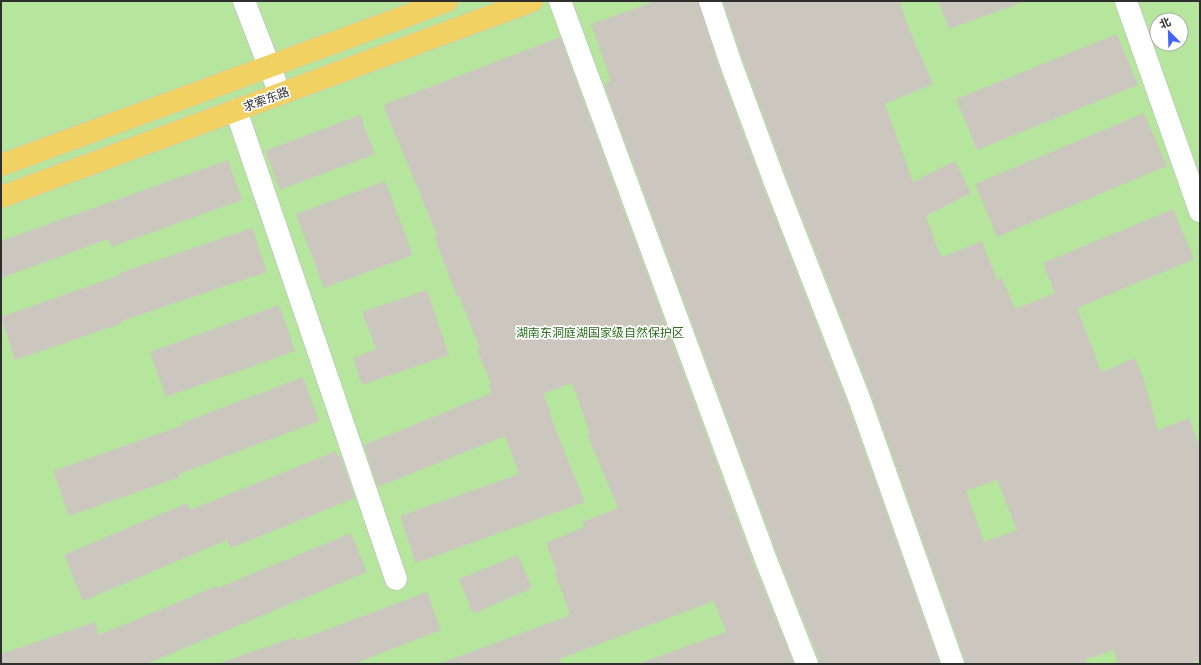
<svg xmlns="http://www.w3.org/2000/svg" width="1201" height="665" font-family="Quicksand,'Noto Sans SC',sans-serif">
	<rect width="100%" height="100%" fill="#efe9e1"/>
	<path fill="#b6e59e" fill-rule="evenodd" d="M1 1H1200V664H1ZM1157 20H1181V44H1157Z"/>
	<path fill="#cbc7bf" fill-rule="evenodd" d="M656 1H698L719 68 762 184 847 402 940 664H819V659L778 556 604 84 611 81 591 24Z
		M723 1H899L917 49H918L933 84 885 104 913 182 955 161 971 193 926 216 940 254H941L942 257 982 241 997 280 1002 278 1015 309 1055 293 1043 263 1173 209 1194 259 1077 308 1101 371 1102 372 1135 358 1144 380 1158 430 1189 418 1200 448V660L1187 664H1118L1113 650 1085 660 1086 664H965V660L871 394 786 176 743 60ZM997 480 1017 530 984 542 966 491Z
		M938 1H1020V3L949 29Z
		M1117 34 1138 85 977 150 956 99Z
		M560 37 754 565 794 664H643V662L726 632 714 601 559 659 561 664H445L444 662 568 616 567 614 570 613 554 572H557L546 543 584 527 582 522 618 508 587 434 590 433 572 383 543 394 551 412 549 413 585 502 416 563 400 516 519 474 505 436 378 487 364 445 492 393 489 385 491 384 477 350 480 349 459 296 457 297 434 236 437 235 383 105Z
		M1144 113 1167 166 997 237 975 184Z
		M360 115 375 154 280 190 265 151Z
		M228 160 242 200 111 247 108 239 1 278V241Z
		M385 181 413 255 324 288 296 214Z
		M252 228 267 272 122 321 123 323 15 360 1 317 120 275V273Z
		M427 290 449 355 362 385 353 358 376 349 362 312Z
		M279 305 295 351 166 397 150 352Z
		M303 377 319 421 179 474 180 477 69 516 53 471 183 425 182 423Z
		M336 451 338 456 340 455 355 498 231 548 227 540 83 601 64 555 187 503 190 510Z
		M351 533 367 572 146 664H1V654L95 622 99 635 217 586 218 588Z
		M518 555 532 588 473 614 459 579Z
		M427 592 441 630 353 664H224L223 662 295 637 297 641Z"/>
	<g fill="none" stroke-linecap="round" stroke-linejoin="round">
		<defs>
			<path id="minor" d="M244 1 280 94
				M560 1 766 560 807 664
				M710 1 731 64 774 180 859 398 953 664
				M1126 1 1200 211
				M236 110 396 579"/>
			<path id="primary" d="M1 165 447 1
				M1 197 532 1"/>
		</defs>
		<use href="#minor" stroke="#b4b7c1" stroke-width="23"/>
		<use href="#primary" stroke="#c9c9c9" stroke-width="23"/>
		<use href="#minor" stroke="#fff" stroke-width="22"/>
		<use href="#primary" stroke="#f2d163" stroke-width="22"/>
	</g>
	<g text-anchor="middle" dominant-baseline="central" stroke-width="3.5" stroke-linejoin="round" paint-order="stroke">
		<g font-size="12" fill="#2e2e2e" stroke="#fff">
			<text transform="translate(266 99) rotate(-20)">求索东路</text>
		</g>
		<g font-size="12" fill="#2c6e1b" stroke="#fff">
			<text x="600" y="332">湖南东洞庭湖国家级自然保护区</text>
		</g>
	</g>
	<rect width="1201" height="665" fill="none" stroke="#2e2e2e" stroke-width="4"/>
	<g transform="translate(1169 32) rotate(337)"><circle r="19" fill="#ffffff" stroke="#ababab"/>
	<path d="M0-3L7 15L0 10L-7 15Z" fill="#4264fb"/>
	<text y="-6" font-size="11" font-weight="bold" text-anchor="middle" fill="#2e2e2e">北</text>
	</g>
</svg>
